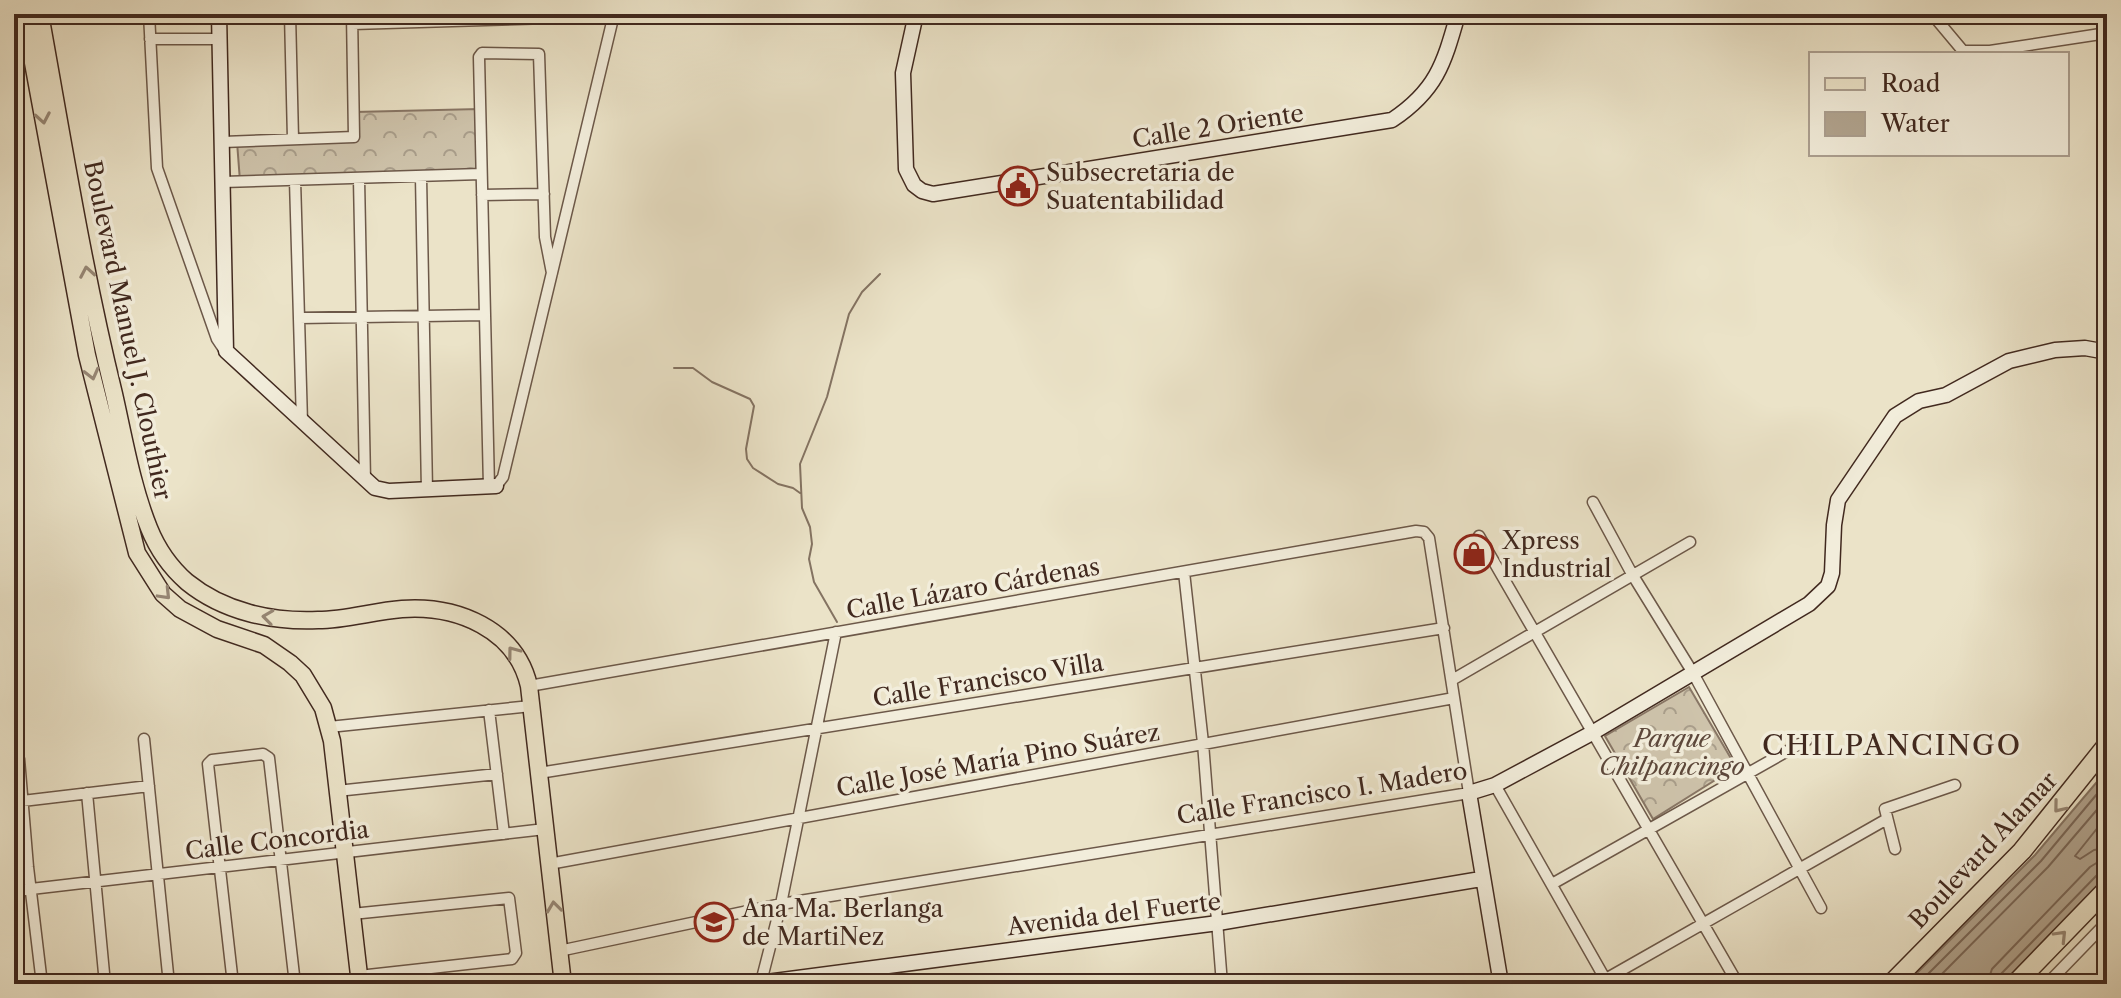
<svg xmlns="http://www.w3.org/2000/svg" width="2121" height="998" font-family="'Libre Caslon Text',serif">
	<defs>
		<pattern id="forest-crowns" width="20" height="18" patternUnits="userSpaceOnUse" patternTransform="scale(2)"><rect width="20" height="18" fill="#cec3ab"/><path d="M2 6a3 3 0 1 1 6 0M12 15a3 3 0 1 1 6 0" fill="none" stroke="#a99e8b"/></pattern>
	</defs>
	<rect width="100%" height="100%" fill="#ebe3c8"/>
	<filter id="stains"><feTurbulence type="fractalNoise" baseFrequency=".0025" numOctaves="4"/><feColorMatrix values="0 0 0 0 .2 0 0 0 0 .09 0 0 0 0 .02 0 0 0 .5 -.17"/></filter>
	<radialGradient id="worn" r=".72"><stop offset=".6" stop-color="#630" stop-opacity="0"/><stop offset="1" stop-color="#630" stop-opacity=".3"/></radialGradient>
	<path fill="url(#forest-crowns)" stroke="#887665" stroke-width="2" d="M479 109 480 174 240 181 237 142 355 139V112Z
		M1689 687 1736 767 1653 819 1605 736Z"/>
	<path fill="#b1a48f" stroke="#847362" stroke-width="2" d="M2107 770V875L2087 899 2002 984H1906L2035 855Z"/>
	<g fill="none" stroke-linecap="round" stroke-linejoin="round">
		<path stroke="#796657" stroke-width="2" d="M2107 816 2075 856 2080 859 2094 850 2107 848
			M1918 984 2041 861 2107 782
			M1932 984 2048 867 2107 798
			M1987 984 1992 969 2090 867 2098 862 2107 861
			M1997 984 2000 975 2098 874 2107 871"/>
		<path stroke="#847362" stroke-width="2" d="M674 368H693L712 382 750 399 754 406 746 449 747 459 753 468 778 484 793 488 800 493
			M837 622 814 582 809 559 812 544 810 527 802 508 800 464 827 397 849 314 862 292 880 274"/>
		<defs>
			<path id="street" d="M149 14 157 168 217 339 225 351
				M290 14 293 139
				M1932 14 1963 51H1990L2107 33
				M353 24 614 16
				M150 39H220
				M223 142 354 137 352 14
				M421 177 427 490
				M359 179 365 480
				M295 180 302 422
				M223 182 481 174
				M482 195 544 194
				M299 318 485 315
				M496 486 503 477 614 14
				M489 487 479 57 482 53 539 54 545 237 552 273
				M1593 502 1632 574 1693 673 1821 908
				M1479 536 1738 984
				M1184 572 1203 743 1222 984
				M1452 680 1690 542
				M529 686 1416 531 1424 532 1429 538 1469 793 781 904 559 951
				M14 698 15 697
				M489 710 504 834
				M329 727 531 706
				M144 739 169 984
				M19 759 28 867 42 984
				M539 773 1444 628
				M1495 785 1608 984
				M337 791 497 774
				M87 793 105 984
				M14 802 149 786
				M1895 849 1885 809 1955 785
				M549 864 1454 698
				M1552 884 1807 740
				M14 891 545 829
				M352 914 509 898 516 953 512 959 359 976
				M868 968 870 984
				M761 982 781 904 836 632
				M233 984 208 764 212 760 263 754 269 758 295 984
				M1597 984 1887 819
				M2047 984 2107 922"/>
			<path id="secondary" d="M219 14 226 351 375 488 389 491 496 486
				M916 14 903 73 906 169 914 185 922 191 933 194 1392 120C1437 90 1444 63 1458 14
				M751 984 1218 923 1481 879
				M1501 984 1469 793 1495 785 1592 733 1809 604 1828 586 1832 573 1834 525 1838 500 1895 416 1919 401 1946 395 2009 361 2055 350 2085 348 2107 352"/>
			<path id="primary" d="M24 14 87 355 137 553 163 594 180 609 217 629 264 645 290 663 303 675 323 708 332 741 360 984
				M40 14C63 141 83 268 114 394 124 438 132 486 149 528 157 548 171 568 187 582 224 612 272 622 318 620 346 620 374 611 402 609 457 605 516 629 529 686L563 984"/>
			<path id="highway" d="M1891 984 2022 851 2107 745
				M2015 984 2107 889"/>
		</defs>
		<use href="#street" stroke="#6c5849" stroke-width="13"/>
		<use href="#secondary" stroke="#41291f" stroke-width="17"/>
		<use href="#primary" stroke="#41291f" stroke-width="19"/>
		<use href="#highway" stroke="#41291f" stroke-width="21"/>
		<use href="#street" stroke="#f2eddb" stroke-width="10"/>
		<use href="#secondary" stroke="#f2eddb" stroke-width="14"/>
		<use href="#primary" stroke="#ebe3c8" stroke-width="16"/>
		<use href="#highway" stroke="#ebe3c8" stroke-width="18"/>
	</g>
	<defs><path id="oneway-chevron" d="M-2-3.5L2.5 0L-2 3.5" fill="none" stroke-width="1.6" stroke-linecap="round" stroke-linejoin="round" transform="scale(2)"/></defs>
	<g stroke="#968674">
		<use href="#oneway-chevron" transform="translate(43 118) rotate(80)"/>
		<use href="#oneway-chevron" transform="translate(87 272) rotate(-100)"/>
		<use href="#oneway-chevron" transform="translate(92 374) rotate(76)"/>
		<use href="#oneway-chevron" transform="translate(165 594) rotate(46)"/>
		<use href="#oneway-chevron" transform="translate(268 617) rotate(-172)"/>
		<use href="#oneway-chevron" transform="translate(513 652) rotate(-127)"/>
		<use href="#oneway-chevron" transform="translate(2059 807) rotate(129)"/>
		<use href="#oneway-chevron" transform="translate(554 907) rotate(-97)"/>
		<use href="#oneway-chevron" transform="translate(2061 936) rotate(-46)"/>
	</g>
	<defs>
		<symbol id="civic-ring" viewBox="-11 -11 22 22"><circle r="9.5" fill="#f2eddb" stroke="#8f2418" stroke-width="1.5"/><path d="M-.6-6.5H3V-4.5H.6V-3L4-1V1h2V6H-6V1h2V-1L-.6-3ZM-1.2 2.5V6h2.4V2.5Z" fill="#8f2418"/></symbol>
		<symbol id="shop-ring" viewBox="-11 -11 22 22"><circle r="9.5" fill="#f2eddb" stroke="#8f2418" stroke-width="1.5"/><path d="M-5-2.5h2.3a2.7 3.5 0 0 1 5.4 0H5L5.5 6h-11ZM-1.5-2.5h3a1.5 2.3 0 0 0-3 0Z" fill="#8f2418"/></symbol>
		<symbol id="school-ring" viewBox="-11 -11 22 22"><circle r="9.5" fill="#f2eddb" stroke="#8f2418" stroke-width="1.5"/><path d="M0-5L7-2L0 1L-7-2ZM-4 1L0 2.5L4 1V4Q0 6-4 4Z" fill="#8f2418"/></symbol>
	</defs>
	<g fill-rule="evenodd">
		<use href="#civic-ring" x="996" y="164" width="44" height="44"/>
		<use href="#shop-ring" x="1452" y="532" width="44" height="44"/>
		<use href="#school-ring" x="692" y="900" width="44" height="44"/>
	</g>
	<g text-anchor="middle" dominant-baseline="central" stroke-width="7" stroke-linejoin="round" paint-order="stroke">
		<g font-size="24" fill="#41291f" stroke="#f2eddb">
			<text transform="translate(1218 126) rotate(-9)">Calle 2 Oriente</text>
			<text transform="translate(128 330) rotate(78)">Boulevard Manuel J. Clouthier</text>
			<text transform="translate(973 588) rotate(-10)">Calle Lázaro Cárdenas</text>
			<text transform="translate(988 680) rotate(-9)">Calle Francisco Villa</text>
			<text transform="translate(998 760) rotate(-10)">Calle José María Pino Suárez</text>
			<text transform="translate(1322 793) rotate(-9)">Calle Francisco I. Madero</text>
			<text transform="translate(277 840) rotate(-7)">Calle Concordia</text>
			<text transform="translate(1983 850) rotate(-47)">Boulevard Alamar</text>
			<text transform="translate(1114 914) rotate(-7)">Avenida del Fuerte</text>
		</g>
		<g font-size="24" fill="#41291f" stroke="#f2eddb" text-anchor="start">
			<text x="1046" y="172">Subsecretaria de<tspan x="1046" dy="28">Suatentabilidad</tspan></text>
			<text x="1502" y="540">Xpress<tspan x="1502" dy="28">Industrial</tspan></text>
			<text x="742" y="908">Ana Ma. Berlanga<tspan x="742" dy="28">de MartiNez</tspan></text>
		</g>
		<g font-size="24" font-style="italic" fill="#5d483b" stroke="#f2eddb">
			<text x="1672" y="738">Parque<tspan x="1672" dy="28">Chilpancingo</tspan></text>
		</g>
		<g font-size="28" letter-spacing="2" fill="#41291f" stroke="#f2eddb">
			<text x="1892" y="745">CHILPANCINGO</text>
		</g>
	</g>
	<rect width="2121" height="998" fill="none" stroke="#ebe3c8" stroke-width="48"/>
	<rect x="16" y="16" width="2089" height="966" fill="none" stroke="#41291f" stroke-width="4"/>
	<rect x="24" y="24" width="2073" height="950" fill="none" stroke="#41291f" stroke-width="2"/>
	<rect x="1809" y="52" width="260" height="104" fill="#f2eddb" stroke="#ab9f90" stroke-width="2"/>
	<rect x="1825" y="78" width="40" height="12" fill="#ebe3c8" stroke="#ab9f90" stroke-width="2"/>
	<text x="1881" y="92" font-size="24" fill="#41291f">Road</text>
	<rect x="1825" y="112" width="40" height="24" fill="#b1a48f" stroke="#ab9f90" stroke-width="2"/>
	<text x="1881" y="132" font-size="24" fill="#41291f">Water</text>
	<rect width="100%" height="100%" filter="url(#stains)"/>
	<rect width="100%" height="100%" fill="url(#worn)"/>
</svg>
